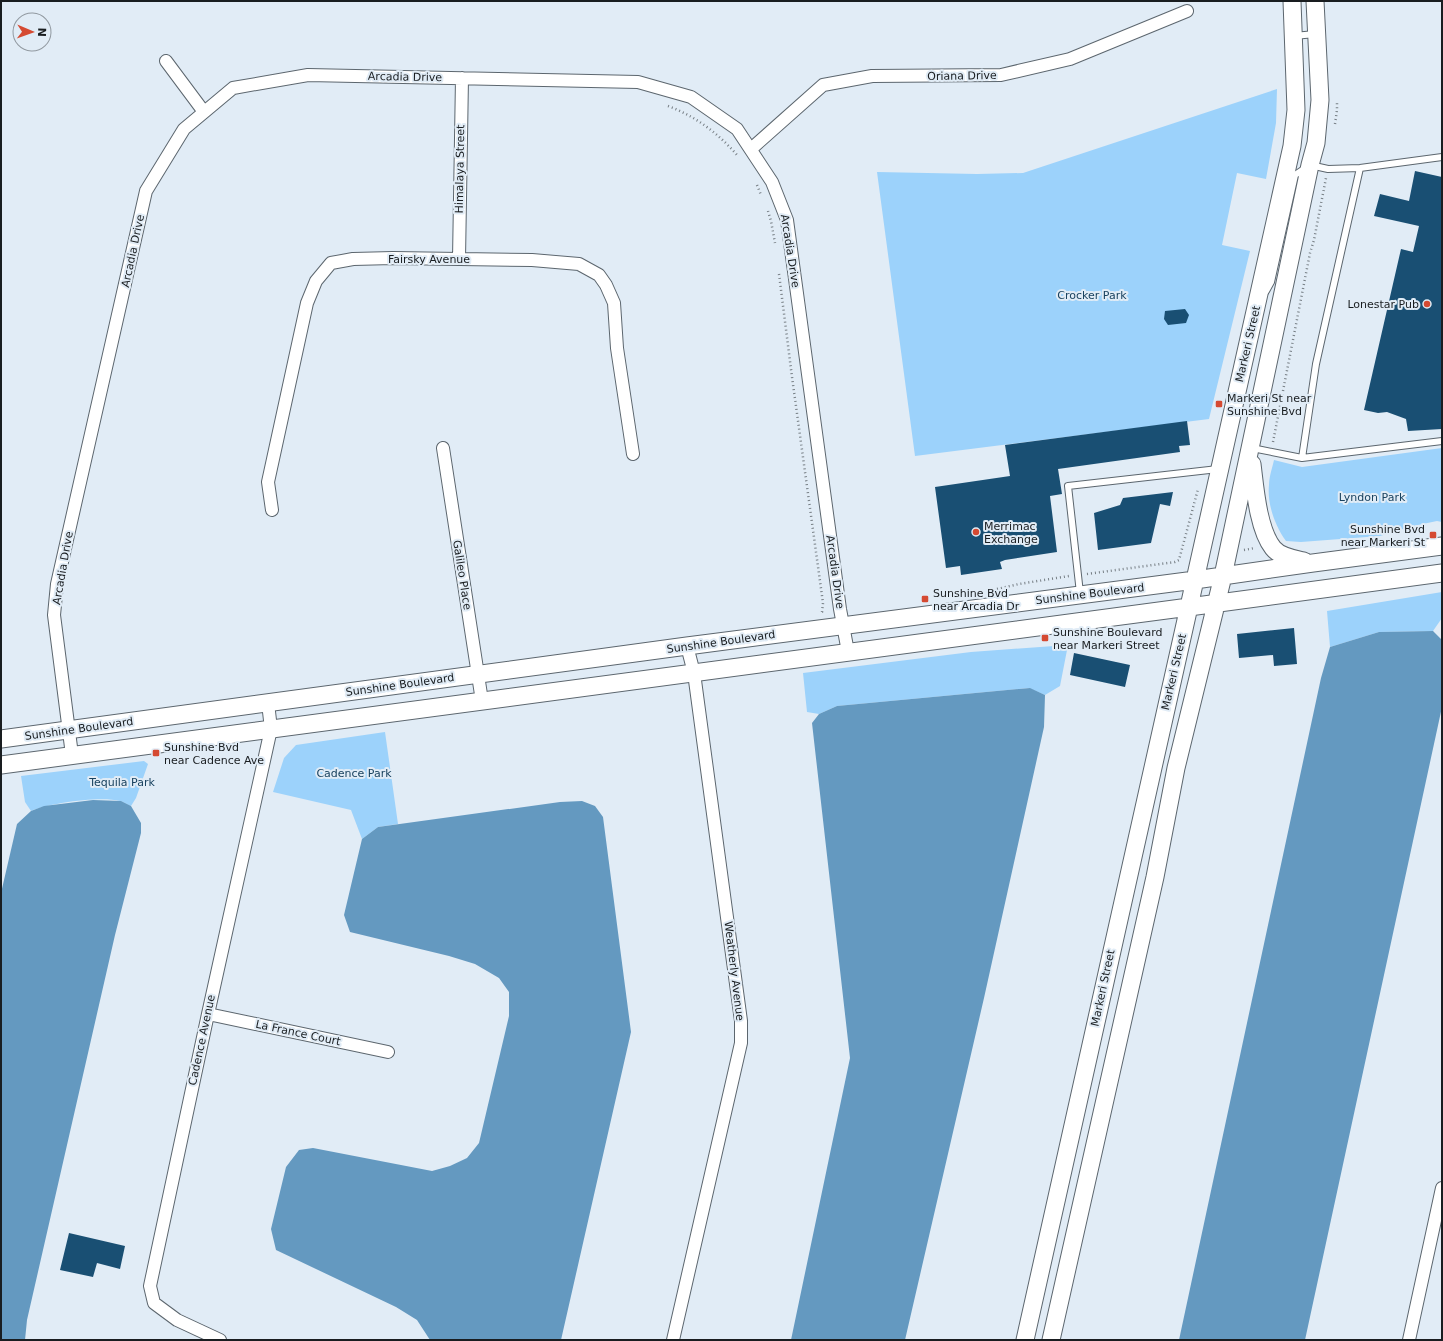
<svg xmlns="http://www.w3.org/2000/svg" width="1443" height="1341" font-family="'DejaVu Sans',sans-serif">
	<rect width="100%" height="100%" fill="#e1ecf6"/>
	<path fill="#9cd2fb" d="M1277 89 1276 123 1266 179 1237 173 1222 245 1250 251 1209 419 915 456 877 172 977 174 1023 173Z
		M1442 448V522L1437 521 1413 526 1380 536 1301 542 1286 541C1275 526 1267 504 1269 485 1269 477 1272 469 1274 460L1302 467Z
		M1442 592V618L1433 631 1379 632 1330 647 1327 611Z
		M1068 645 1060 686 1045 695 1029 688 837 706 819 714 807 712 803 673 971 652Z
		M385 732 398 824 378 827 362 839 351 810 273 792 284 758 296 745Z
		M144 761 148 764 136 798 131 806C128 805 124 802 120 801 100 796 50 803 31 811L25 802 21 776Z"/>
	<path fill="#6499c0" d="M1433 631 1442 640V707L1305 1340H1179L1321 678 1330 647 1379 632Z
		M1030 688 1045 695 1044 727 984 998 905 1340H791L850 1058 812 723 819 714 837 706Z
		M93 800 121 801 131 806 141 823V833L115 935 27 1320 25 1340H1V893L17 824 31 811 44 806Z
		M582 801 595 806 603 817 631 1032 561 1340H430L417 1320 396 1307 276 1250 271 1229 286 1167 299 1150 313 1148 432 1171 450 1166 467 1158 479 1143 509 1016V992L499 978 475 964 449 956 350 932 344 915 362 839 378 827 560 802Z"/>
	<path fill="#194f73" d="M1415 171 1442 177V429L1408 431 1406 419 1387 412 1378 413 1364 410 1401 249 1413 252 1419 226 1374 216 1380 194 1409 201Z
		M1185 309 1189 315 1186 323 1168 325 1164 319 1165 311Z
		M1187 421 1190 445 1179 446 1180 452 1058 469 1062 494 1050 496 1057 552 1005 560 1000 562 1002 569 961 575 960 566 946 568 935 487 1010 476 1005 445Z
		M1173 492 1170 506 1160 504 1151 543 1098 550 1094 513 1120 505 1123 498Z
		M1294 628 1297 664 1274 666 1273 655 1239 658 1237 634Z
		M1074 653 1130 665 1125 687 1070 675Z
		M69 1233 125 1246 120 1269 97 1263 93 1277 60 1270Z"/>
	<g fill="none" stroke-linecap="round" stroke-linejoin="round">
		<defs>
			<path id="lane" d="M1294 36 1315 34
				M1266 291 1271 282 1295 175 1310 165 1328 169 1360 168 1442 157
				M1252 448 1302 458 1442 441
				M1302 458 1316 364 1360 168
				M1080 593 1068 486 1218 469"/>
			<path id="street" d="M166 61 204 112
				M751 149 823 85 872 76 1001 75 1070 59 1187 11
				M459 259 462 78
				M443 448 482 701
				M272 510 268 482 307 303 316 281 331 263 353 259 393 258 532 260 579 264 599 275 606 285 614 303 617 348 633 454
				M72 755 54 615 57 584 146 191 184 129 233 88 308 75 638 82 691 97 737 129 772 182 787 220 840 609 848 652
				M208 1014 388 1052
				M220 1340 177 1320 154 1303 150 1286 208 1014 271 729 268 703
				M673 1340 741 1043V1021L694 673 687 646
				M1409 1340 1442 1188"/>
			<path id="secondary" d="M1252 464C1255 488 1258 529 1273 548 1280 557 1294 559 1304 561
				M1 739 687 646 1195 580 1313 563 1442 546
				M1 765 1189 607 1442 573
				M1025 1340 1292 146 1296 110 1292 1
				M1051 1340 1155 877 1176 768 1223 576 1310 165 1316 143 1320 100 1315 1"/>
		</defs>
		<use href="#lane" stroke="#5c666e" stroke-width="8"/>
		<use href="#street" stroke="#5c666e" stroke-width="14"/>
		<use href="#secondary" stroke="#5c666e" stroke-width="19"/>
		<path stroke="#777f85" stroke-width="2.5" stroke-dasharray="1 3" stroke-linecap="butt" d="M668 106C695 116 718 133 737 155
			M1335 124 1337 110V101
			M757 185 761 195
			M768 211 771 221 775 243
			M779 274 792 377 823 603 822 612 820 613
			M1273 442 1310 253 1314 240 1326 178
			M1244 550 1255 548
			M1087 574 1175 562 1179 560 1198 489
			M997 589 1019 584 1069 576"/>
		<use href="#lane" stroke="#fff" stroke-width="6"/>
		<use href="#street" stroke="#fff" stroke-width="12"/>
		<use href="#secondary" stroke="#fff" stroke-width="17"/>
	</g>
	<g fill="#d54a32" stroke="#e1ecf6" stroke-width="1.5">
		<circle cx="1427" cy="304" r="4"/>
		<rect x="1215" y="400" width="8" height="8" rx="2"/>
		<circle cx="976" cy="532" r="4"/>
		<rect x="1429" y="531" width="8" height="8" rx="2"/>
		<rect x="921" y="595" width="8" height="8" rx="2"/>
		<rect x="1041" y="634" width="8" height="8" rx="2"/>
		<rect x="152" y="749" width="8" height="8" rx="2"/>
	</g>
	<g text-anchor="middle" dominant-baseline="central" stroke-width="4" stroke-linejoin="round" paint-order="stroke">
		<g font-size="11" fill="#191d20" stroke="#e1ecf6">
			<text transform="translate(962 76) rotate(-1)">Oriana Drive</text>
			<text transform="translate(405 77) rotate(1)">Arcadia Drive</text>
			<text transform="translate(460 169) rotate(-89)">Himalaya Street</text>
			<text transform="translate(133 251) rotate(-78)">Arcadia Drive</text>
			<text transform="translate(790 251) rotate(81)">Arcadia Drive</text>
			<text x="429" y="259">Fairsky Avenue</text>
			<text transform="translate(1248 344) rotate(-77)">Markeri Street</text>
			<text transform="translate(63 568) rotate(-80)">Arcadia Drive</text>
			<text transform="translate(835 572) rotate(82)">Arcadia Drive</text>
			<text transform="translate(462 575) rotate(81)">Galileo Place</text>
			<text transform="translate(1090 594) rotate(-7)">Sunshine Boulevard</text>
			<text transform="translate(721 642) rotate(-8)">Sunshine Boulevard</text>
			<text transform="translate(1174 672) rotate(-77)">Markeri Street</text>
			<text transform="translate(400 685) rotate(-8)">Sunshine Boulevard</text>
			<text transform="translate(79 729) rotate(-8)">Sunshine Boulevard</text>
			<text transform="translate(734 971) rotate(83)">Weatherly Avenue</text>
			<text transform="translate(1103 988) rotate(-78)">Markeri Street</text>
			<text transform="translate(298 1033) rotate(12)">La France Court</text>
			<text transform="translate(202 1040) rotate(-78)">Cadence Avenue</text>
		</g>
		<g font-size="11" fill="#19425f" stroke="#e1ecf6">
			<text x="1092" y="295">Crocker Park</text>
			<text x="1372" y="497">Lyndon Park</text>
			<text x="354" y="773">Cadence Park</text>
			<text x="122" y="782">Tequila Park</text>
		</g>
		<g font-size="11" fill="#191d20" stroke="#e1ecf6" text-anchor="start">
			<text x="1419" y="304" text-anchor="end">Lonestar Pub</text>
			<text x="1227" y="398">Markeri St near<tspan x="1227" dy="13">Sunshine Bvd</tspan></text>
			<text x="984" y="526">Merrimac<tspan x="984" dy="13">Exchange</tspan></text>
			<text x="1425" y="529" text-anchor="end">Sunshine Bvd<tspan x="1425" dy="13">near Markeri St</tspan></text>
			<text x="933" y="593">Sunshine Bvd<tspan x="933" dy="13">near Arcadia Dr</tspan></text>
			<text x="1053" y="632">Sunshine Boulevard<tspan x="1053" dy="13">near Markeri Street</tspan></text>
			<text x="164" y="747">Sunshine Bvd<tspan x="164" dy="13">near Cadence Ave</tspan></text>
		</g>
	</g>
	<rect width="1443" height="1341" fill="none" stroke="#191d20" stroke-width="4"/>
	<g transform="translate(32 32) rotate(92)"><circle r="19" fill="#e1ecf6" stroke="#9199a0"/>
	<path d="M0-3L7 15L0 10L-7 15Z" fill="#d54a32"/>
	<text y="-6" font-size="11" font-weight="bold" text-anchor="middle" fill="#191d20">N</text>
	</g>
</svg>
